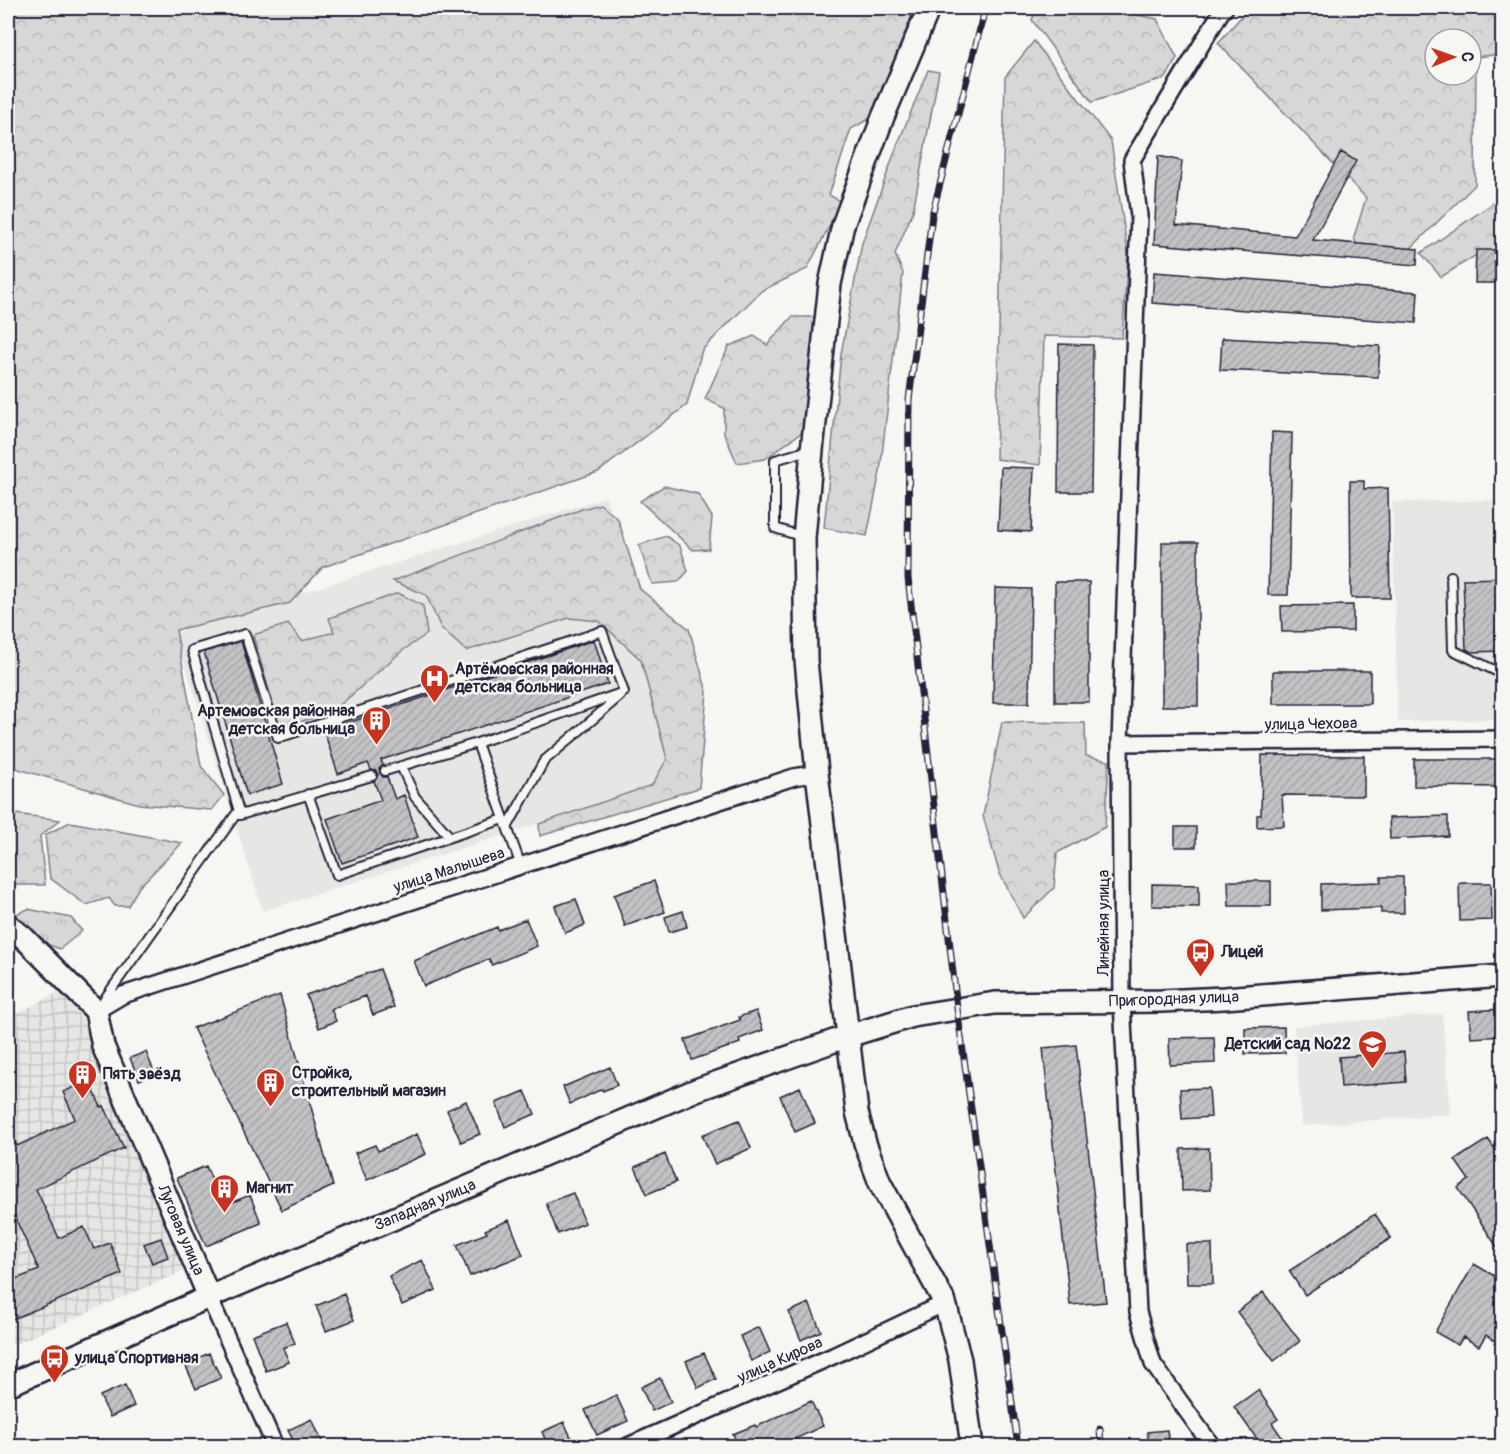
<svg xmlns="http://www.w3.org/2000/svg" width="1510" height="1454" font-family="Pangolin,sans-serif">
	<defs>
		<pattern id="industrial-grid" width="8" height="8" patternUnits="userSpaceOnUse" patternTransform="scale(1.5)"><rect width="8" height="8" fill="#e6e6e4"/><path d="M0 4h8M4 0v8" fill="none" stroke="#c5c5c4"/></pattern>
		<pattern id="grass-tufts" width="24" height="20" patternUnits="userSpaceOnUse" patternTransform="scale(1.5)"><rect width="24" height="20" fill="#d7d7d7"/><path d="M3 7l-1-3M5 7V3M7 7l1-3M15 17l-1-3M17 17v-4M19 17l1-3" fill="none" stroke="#b8b8b9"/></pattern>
		<pattern id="forest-crowns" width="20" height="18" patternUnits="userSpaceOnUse" patternTransform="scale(1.5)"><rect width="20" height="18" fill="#d7d7d7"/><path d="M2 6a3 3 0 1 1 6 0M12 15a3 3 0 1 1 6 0" fill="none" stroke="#b8b8b9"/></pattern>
		<pattern id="building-hatch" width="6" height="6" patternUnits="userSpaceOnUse" patternTransform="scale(1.5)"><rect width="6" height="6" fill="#c2c2c4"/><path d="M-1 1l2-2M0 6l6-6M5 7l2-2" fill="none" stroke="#a6a6a9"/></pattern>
	</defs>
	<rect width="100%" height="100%" fill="#f6f6f2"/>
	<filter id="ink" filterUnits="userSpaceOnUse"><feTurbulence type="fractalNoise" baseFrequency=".0167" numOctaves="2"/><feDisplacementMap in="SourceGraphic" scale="12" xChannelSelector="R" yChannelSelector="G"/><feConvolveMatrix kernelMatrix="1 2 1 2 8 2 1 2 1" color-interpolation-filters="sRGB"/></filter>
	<g filter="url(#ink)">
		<path fill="#e6e6e4" d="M606 497 693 775 263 911 175 633Z
			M1502 500V719L1398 722 1392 502Z
			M1442 1014 1451 1114 1302 1126 1294 1026Z"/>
		<path fill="url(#industrial-grid)" d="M59 992 87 1022 186 1270 8 1347V1018Z"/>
		<path fill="url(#grass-tufts)" stroke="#7c7c89" stroke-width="1.5" d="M28 909 71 918 82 931 60 949 49 945 14 915Z"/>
		<path fill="url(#forest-crowns)" stroke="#7c7c89" stroke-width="1.5" fill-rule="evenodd" d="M8 8H914L878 114 851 129 829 195 842 202 807 269 761 291 702 350 687 405 598 472 323 567 290 603 176 630 201 766 224 795 212 810 139 804 8 766Z
			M1037 8H1115L1114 10 1157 19 1177 58 1166 78 1092 102 1032 20Z
			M1249 8H1502V54L1476 57 1475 185 1407 252 1359 253 1354 237 1366 198 1218 43ZM1435 39H1471V75H1435Z
			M1034 41 1111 141 1128 254 1122 338 1044 336 1040 465 996 459 1005 77Z
			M928 70 939 72 913 211 895 254 903 273 880 472 867 536 824 528 841 354 862 243 897 146Z
			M1502 197V255L1478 254 1441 277 1421 253Z
			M792 317H818L802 432 765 459 737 463 724 433V408L705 399 729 346 754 336 767 345Z
			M664 486 698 494 712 517 709 549 693 550 640 501Z
			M600 504 618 519 640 589 689 629 707 692 699 788 540 836 539 824 652 785 667 759 641 660 599 621 569 618 466 651 441 628 426 595 393 581 582 509Z
			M666 536 680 546 688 571 678 582 652 584 639 545Z
			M398 593 423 606 427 634 402 651 332 712 280 728 253 635 288 624 302 641 334 632 329 618Z
			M1002 722 1085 723 1086 756 1109 761 1105 827 1057 853 1054 888 1023 918 999 872 983 816Z
			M8 813 60 820 40 836 45 885H16L8 883Z
			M70 822 182 843 139 887 128 906H115L109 898 86 905 50 878 45 835Z"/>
		<path fill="url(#building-hatch)" stroke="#22223b" stroke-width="1.5" d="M1341 152 1356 161 1313 240 1418 249 1417 265 1154 244 1158 156 1182 161 1176 225 1295 236Z
			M1476 250H1495V283H1475Z
			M1154 272 1418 292 1416 323 1152 303Z
			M1222 338 1380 346 1378 377 1220 370Z
			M1059 344 1093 345 1091 492H1058Z
			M1272 432 1292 433 1288 595H1268Z
			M1001 467 1034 468 1031 532 998 530Z
			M1350 481H1364V489L1388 488 1390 598H1351Z
			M1162 542H1198V706H1162Z
			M1503 578V651L1472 652 1466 649 1463 579Z
			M1055 582H1089V702H1055Z
			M995 588 1031 589 1029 703H993Z
			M1353 605V631L1282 632 1281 606Z
			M594 640 608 684 381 760 383 765 379 769 380 773 383 777H387L395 799 404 795 418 837 342 863 327 819 381 800 374 781 378 775 376 771 371 770 368 763 338 774 324 731Z
			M241 641 283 784 247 795 204 652Z
			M1273 671H1370V704H1273Z
			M1262 755 1364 756V796L1282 795 1284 826 1257 827V815H1261Z
			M1414 759H1503V787L1414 786Z
			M1448 816V836L1390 839 1389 818Z
			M1175 827H1196V847H1175Z
			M1381 877H1403L1404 913H1381V908L1321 910V884L1381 882Z
			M654 881 665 912 625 926 614 895Z
			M1228 881H1271V906H1229Z
			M1459 883H1491L1492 920 1460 921Z
			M1152 884 1199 885V907L1152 906Z
			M576 899 585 925 565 933 555 906Z
			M683 911 687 927 669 932 665 917Z
			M526 919 537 946 492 965 489 959 424 986 414 961 497 927 498 930Z
			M380 969 394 1007 373 1015 366 996 331 1009 336 1021 319 1028 306 995Z
			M280 995 333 1186 282 1210 193 1028Z
			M1503 1009V1036L1471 1038 1469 1011Z
			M756 1011 763 1030 739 1039 740 1043 692 1060 685 1040 740 1020 739 1017Z
			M1284 1027 1285 1053 1245 1054V1028Z
			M1214 1037 1215 1063 1170 1065 1169 1038Z
			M1076 1045 1106 1302 1070 1305 1043 1048Z
			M146 1052 155 1074 139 1080 130 1058Z
			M1404 1052 1406 1082 1341 1087 1339 1057Z
			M610 1067 617 1085 603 1091 602 1089 570 1104 563 1087Z
			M89 1080 101 1107 104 1106 124 1148 36 1189 59 1238 84 1227 94 1249 110 1243 122 1274 8 1321V1282L39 1270 8 1202V1124L17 1146 75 1119 63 1092Z
			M800 1087 815 1123 795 1132 780 1096Z
			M1209 1088 1211 1117 1182 1119 1180 1089Z
			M525 1091 535 1114 505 1127 496 1103Z
			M466 1101 480 1134 461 1142 447 1110Z
			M739 1120 751 1148 715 1164 702 1135Z
			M417 1134 426 1154 367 1180 355 1153 375 1145 378 1151Z
			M1488 1139 1503 1160V1256L1458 1188 1469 1180 1455 1160Z
			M1209 1148 1210 1190 1182 1191 1181 1149Z
			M665 1154 676 1182 647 1194 635 1167Z
			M206 1166 223 1206 250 1195 261 1223 206 1246 177 1178Z
			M573 1193 585 1223 558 1234 546 1203Z
			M1375 1214 1391 1238 1305 1295 1289 1271Z
			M509 1220 523 1255 470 1276 457 1245 487 1233 485 1230Z
			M161 1238 168 1257 152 1263 144 1244Z
			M1186 1244H1212L1213 1284H1187Z
			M422 1260 436 1290 402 1305 389 1276Z
			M1474 1264 1503 1281V1299L1496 1311 1503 1315V1328L1495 1341 1486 1335 1479 1346 1463 1337 1458 1345 1435 1332Z
			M1263 1292 1300 1341 1274 1361 1237 1312Z
			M344 1294 354 1320 326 1331 316 1306Z
			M809 1303 821 1331 801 1340 789 1312Z
			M286 1322 295 1343 283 1348 289 1362 266 1371 252 1335Z
			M759 1327 770 1352 751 1361 740 1336Z
			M209 1353 221 1378 196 1389 185 1364Z
			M704 1353 716 1379 698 1388 686 1361Z
			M660 1378 671 1402 652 1411 641 1387Z
			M125 1385 134 1406 110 1417 100 1396Z
			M1258 1390 1278 1419 1272 1423 1288 1446H1262L1234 1407Z
			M616 1395 628 1421 597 1435 585 1410Z
			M811 1401 823 1426 780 1446H738L733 1434 755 1425 756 1427Z
			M312 1419 324 1446H296L288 1430Z
			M564 1422 575 1446H548L542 1432Z
			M1167 1430 1169 1446H1149L1147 1432Z"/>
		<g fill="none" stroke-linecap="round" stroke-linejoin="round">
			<defs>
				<path id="lane" d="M803 537 775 528V460L809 450
					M1451 576 1453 650 1502 674
					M401 766 415 797 449 836
					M385 771 477 743 521 866
					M372 776 240 815 192 650 245 634 278 738 602 631 624 692 477 743
					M308 794 337 875 504 819
					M508 826 544 761 620 696
					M101 1004 239 810"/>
				<path id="street" d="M1120 743 1502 739
					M96 1011 123 995 794 777 817 773
					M209 1297 275 1446
					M628 1446 833 1356 945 1303
					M1212 1446 1153 1364 1138 1312 1122 1001 1120 743 1139 216 1132 160 1221 12 1225 8"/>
				<path id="secondary" d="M929 8 883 117 843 225 830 284 812 450 804 538 806 660 817 773 857 1112 865 1143 880 1183 945 1303 960 1360 972 1446
					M8 925 24 938 96 1011 103 1046 209 1297
					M8 1385 209 1297 696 1090 848 1036 913 1016 995 1003 1161 1001 1224 998 1502 976"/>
			</defs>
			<use href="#lane" stroke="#22223b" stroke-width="12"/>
			<use href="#street" stroke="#22223b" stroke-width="20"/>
			<use href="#secondary" stroke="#22223b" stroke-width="26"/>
			<use href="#lane" stroke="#f6f6f2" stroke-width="8"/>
			<use href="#street" stroke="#f6f6f2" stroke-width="15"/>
			<use href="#secondary" stroke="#f6f6f2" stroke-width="21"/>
			<defs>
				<path id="rail" d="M988 8 983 17 932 215 909 400 908 578 957 1008 1018 1446
					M1100 1429 1101 1446"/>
			</defs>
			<use href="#rail" stroke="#22223b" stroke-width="7"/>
			<use href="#rail" stroke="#f6f6f2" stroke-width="4.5" stroke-dasharray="14" stroke-linecap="butt"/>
		</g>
	</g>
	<defs>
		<symbol id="hospital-pin" viewBox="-11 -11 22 30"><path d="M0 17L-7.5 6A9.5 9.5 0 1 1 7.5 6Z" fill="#c8321e" stroke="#f6f6f2"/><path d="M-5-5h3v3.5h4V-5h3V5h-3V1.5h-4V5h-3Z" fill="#fff"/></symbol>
		<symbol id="building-pin" viewBox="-11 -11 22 30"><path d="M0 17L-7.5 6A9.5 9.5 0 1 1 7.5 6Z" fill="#c8321e" stroke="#f6f6f2"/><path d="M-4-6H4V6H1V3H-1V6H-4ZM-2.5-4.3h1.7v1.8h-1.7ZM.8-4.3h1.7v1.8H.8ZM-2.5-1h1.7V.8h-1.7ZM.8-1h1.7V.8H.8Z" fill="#fff"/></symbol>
		<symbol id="bus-pin" viewBox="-11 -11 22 30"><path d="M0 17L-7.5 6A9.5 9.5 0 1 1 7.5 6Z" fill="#c8321e" stroke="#f6f6f2"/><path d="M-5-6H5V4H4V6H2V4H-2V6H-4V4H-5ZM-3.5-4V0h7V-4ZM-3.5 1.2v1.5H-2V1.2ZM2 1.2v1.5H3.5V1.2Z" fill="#fff"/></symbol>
		<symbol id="school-pin" viewBox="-11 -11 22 30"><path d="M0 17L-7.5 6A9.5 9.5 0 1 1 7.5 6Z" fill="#c8321e" stroke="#f6f6f2"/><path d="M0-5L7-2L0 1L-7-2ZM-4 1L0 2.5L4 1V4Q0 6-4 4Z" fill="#fff"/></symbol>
	</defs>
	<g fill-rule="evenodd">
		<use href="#hospital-pin" x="418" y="662" width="33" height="45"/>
		<use href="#building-pin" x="360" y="704" width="33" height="45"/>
		<use href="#bus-pin" x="1184" y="936" width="33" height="45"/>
		<use href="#school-pin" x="1356" y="1028" width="33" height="45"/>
		<use href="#building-pin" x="66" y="1058" width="33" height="45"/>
		<use href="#building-pin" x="254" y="1066" width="33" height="45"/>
		<use href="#building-pin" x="208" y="1172" width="33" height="45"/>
		<use href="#bus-pin" x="38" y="1342" width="33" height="45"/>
	</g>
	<g text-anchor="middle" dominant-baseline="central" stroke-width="5" stroke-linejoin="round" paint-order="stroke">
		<g font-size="16" font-weight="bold" fill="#22223b" stroke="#f6f6f2" text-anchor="start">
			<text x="455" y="669">Артёмовская районная<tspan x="455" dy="18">детская больница</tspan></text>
			<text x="355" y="711" text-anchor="end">Артемовская районная<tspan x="355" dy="18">детская больница</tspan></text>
			<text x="1221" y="952">Лицей</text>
			<text x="1351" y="1044" text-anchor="end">Детский сад №22</text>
			<text x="292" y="1073">Стройка,<tspan x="292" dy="18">строительный магазин</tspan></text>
			<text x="103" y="1074">Пять звёзд</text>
			<text x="246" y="1188">Магнит</text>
			<text x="75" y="1358">улица Спортивная</text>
		</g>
		<g font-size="16" fill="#22223b" stroke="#f6f6f2">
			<text transform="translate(1311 724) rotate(-1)">улица Чехова</text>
			<text transform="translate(449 870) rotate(-18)">улица Малышева</text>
			<text transform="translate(1104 923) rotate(-90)">Линейная улица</text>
			<text transform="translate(1174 999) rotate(-2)">Пригородная улица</text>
			<text transform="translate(425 1205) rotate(-23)">Западная улица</text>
			<text transform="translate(181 1230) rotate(67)">Луговая улица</text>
			<text transform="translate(780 1360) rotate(-24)">улица Кирова</text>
		</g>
	</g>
	<rect width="1510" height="1454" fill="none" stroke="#f6f6f2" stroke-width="30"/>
	<rect x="15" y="15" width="1480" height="1424" fill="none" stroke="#22223b" stroke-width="2" filter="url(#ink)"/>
	<g transform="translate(1453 57) rotate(89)"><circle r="28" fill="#f6f6f2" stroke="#a1a1a9" stroke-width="1.5"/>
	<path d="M0-4.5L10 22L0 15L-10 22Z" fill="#c8321e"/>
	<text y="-9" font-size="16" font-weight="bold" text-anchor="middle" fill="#22223b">С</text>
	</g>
</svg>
